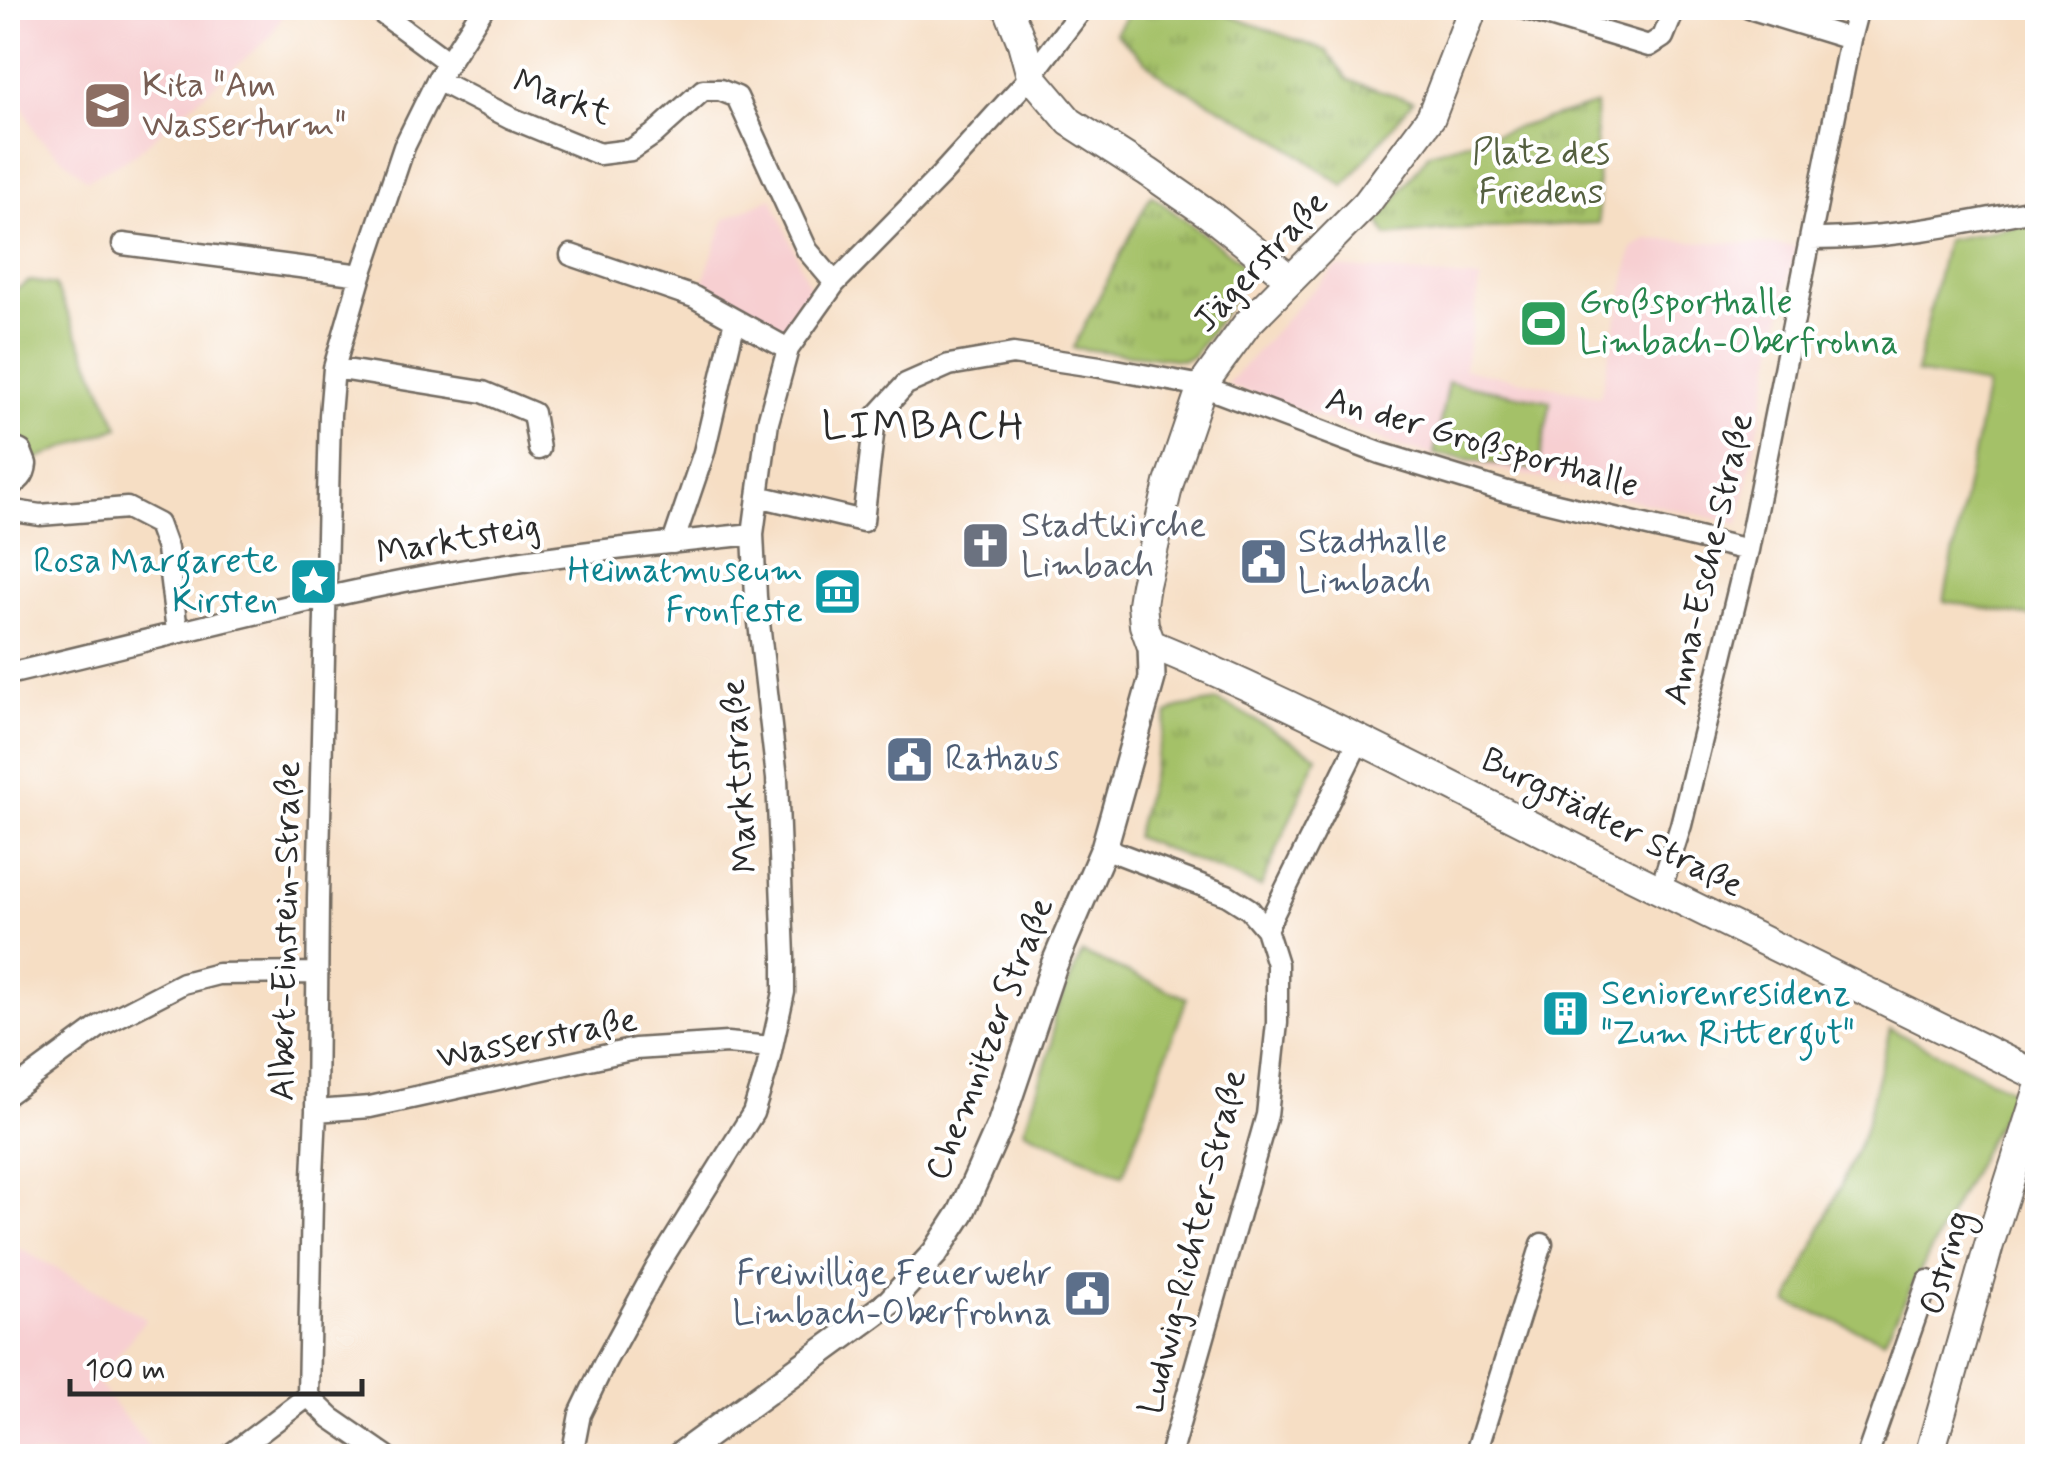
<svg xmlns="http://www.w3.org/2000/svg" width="2045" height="1464" font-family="Mynerve,sans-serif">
	<defs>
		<pattern id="park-tufts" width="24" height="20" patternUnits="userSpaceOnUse" patternTransform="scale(2.5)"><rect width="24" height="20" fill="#a4c168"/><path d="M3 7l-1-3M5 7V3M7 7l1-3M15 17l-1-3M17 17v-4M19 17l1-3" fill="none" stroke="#869d56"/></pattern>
	</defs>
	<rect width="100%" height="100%" fill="#fff"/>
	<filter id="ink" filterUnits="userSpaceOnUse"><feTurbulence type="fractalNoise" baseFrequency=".01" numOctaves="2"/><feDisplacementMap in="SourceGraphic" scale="20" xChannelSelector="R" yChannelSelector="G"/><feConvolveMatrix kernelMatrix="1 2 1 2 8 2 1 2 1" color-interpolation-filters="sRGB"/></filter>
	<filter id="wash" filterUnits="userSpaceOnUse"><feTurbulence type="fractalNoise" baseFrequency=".0048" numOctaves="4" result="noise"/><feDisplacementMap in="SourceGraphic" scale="40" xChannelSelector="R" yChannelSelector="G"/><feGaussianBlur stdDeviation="2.25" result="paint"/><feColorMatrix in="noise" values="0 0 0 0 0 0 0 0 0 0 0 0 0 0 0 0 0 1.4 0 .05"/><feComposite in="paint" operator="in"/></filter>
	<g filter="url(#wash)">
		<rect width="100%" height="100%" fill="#f6dec4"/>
		<path fill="#f7cfd1" d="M8 8H287L271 36 134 155 87 180 37 136 8 76Z
			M772 198 811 290 777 343 699 293 725 219Z
			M1647 239 1796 246 1739 524 1404 448 1227 385 1303 300 1337 267 1481 279 1464 369 1600 396 1632 249Z
			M8 1242 146 1318 97 1383 156 1456H8Z"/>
		<path fill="#a4c168" stroke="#68764a" stroke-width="2.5" d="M2037 222H2038L2037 618 1944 601 1987 385 1916 373 1946 240Z
			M30 281 55 285 119 427 8 470V294Z
			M1448 382 1551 401 1538 470 1434 454Z
			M1082 953 1187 998 1123 1175 1024 1130 1052 1044 1054 1016Z
			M1890 1029 2014 1091 1884 1340 1788 1303 1864 1133Z"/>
		<path fill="url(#park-tufts)" stroke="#68764a" stroke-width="2.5" d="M1122 8H1223L1227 15 1327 51 1348 80 1413 101 1344 186 1271 135 1164 78 1116 33 1128 14Z
			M1595 105 1599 223 1446 230 1387 236 1379 221 1429 153Z
			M1151 195 1237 259 1242 268 1241 288 1193 356 1182 360 1073 348Z
			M1217 701 1236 709 1317 756 1261 887 1135 837 1168 714 1178 708Z"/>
	</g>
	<g filter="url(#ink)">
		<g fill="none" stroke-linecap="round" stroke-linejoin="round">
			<defs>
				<path id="minor" d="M375 8 448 62
					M1523 8 1649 46 1663 37 1675 8
					M1749 8 1850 39
					M437 80 511 118 599 154 631 150 653 135 703 90H720L737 97 807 250 835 283
					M1810 239C1887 239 1962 224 2038 209
					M123 244 361 275
					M571 255 694 297 788 349
					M334 368 483 392 533 413 539 449
					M8 445 21 451 26 464C25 475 19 483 8 484
					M758 496 863 521 875 418 906 384 949 365 1013 354 1100 367 1202 386 1380 453 1507 492 1748 550
					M8 510 40 515 127 508 158 524 167 549 177 631
					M673 543 704 452 735 320
					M8 674C151 641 292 601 437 575 541 556 647 545 753 534
					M1104 848 1227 895 1249 909 1266 929 1277 964V1023L1267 1115 1170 1456
					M1660 891 1681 825 1748 550 1850 39 1858 8
					M1266 929 1360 738
					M8 1094 100 1026 183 983 218 974 317 973
					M316 1111 370 1107 635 1049 727 1043 772 1047
					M229 1456 308 1396
					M386 1456 331 1418 308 1396 312 1199 316 1111 318 899 330 415 334 368 361 275 404 147 437 80 483 8
					M572 1456 580 1414 604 1364 657 1267 753 1113 767 1069 784 992V957L777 778 756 597 753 534 768 422 788 349 835 283 941 175 1031 76 1083 8
					M1475 1456 1542 1244
					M1867 1456 1928 1281"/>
				<path id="tertiary" d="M679 1456 890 1302 935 1253 961 1213 1000 1125 1054 965 1104 848 1152 678 1151 644"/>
				<path id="secondary" d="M1008 8 1022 43 1031 76 1070 122 1148 172 1210 215 1290 279
					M1473 8 1431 117 1367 203 1247 324 1202 386 1169 483 1145 585 1142 604 1144 625 1151 644C1298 705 1439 780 1581 851 1733 927 1886 1000 2038 1076
					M1929 1456 1989 1245 2038 1091"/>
			</defs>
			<use href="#minor" stroke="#726a61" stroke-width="25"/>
			<use href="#tertiary" stroke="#726a61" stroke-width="30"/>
			<use href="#secondary" stroke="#726a61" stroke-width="32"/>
			<use href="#minor" stroke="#fff" stroke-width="20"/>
			<use href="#tertiary" stroke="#fff" stroke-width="25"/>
			<use href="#secondary" stroke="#fff" stroke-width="28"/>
		</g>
	</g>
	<defs>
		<symbol id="school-square" viewBox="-11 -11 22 22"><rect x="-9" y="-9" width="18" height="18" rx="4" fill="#8d6e63" stroke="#fff"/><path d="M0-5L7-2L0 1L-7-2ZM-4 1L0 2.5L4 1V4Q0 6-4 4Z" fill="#fff"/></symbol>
		<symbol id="stadium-square" viewBox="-11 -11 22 22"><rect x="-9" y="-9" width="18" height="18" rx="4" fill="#2e9e5b" stroke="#fff"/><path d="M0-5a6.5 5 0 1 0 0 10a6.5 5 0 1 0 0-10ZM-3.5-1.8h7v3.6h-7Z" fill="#fff"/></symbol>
		<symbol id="church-square" viewBox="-11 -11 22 22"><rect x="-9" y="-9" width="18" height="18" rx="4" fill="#6b7280" stroke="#fff"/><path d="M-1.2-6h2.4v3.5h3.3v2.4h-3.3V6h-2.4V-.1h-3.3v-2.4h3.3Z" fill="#fff"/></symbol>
		<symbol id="civic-square" viewBox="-11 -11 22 22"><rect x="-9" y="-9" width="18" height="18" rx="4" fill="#5c6f8a" stroke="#fff"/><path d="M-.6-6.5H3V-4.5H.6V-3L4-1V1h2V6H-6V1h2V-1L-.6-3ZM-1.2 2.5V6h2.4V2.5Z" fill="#fff"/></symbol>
		<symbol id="sight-square" viewBox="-11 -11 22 22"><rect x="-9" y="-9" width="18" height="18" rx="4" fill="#0f9aa8" stroke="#fff"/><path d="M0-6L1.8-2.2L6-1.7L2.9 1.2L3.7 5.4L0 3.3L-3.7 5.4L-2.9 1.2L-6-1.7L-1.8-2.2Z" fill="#fff"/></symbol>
		<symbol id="museum-square" viewBox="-11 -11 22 22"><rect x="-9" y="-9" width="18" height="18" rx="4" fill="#0f9aa8" stroke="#fff"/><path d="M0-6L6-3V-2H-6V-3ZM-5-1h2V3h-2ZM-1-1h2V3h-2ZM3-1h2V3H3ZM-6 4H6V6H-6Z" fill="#fff"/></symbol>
		<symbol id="building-square" viewBox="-11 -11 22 22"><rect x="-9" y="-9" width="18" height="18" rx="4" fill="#0f9aa8" stroke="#fff"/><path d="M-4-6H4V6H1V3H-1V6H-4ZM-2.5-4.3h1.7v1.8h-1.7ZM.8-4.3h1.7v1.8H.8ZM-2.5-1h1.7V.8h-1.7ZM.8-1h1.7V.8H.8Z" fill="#fff"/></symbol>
	</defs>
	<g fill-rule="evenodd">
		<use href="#school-square" x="80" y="78" width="55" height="55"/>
		<use href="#stadium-square" x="1516" y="296" width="55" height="55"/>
		<use href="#church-square" x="958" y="518" width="55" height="55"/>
		<use href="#civic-square" x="1236" y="534" width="55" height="55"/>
		<use href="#sight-square" x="286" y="554" width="55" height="55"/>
		<use href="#museum-square" x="810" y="564" width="55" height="55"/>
		<use href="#civic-square" x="882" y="732" width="55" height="55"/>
		<use href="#building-square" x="1538" y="986" width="55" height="55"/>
		<use href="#civic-square" x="1060" y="1266" width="55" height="55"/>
	</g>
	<g text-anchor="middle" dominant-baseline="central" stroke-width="8" stroke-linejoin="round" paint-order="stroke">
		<g font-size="35" fill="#785e54" stroke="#fff" text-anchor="start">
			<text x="142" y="86">Kita "Am<tspan x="142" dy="40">Wasserturm"</tspan></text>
		</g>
		<g font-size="35" fill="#2b2b2b" stroke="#fff">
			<text transform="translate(562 98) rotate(20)">Markt</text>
			<text transform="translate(1261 262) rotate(-47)">Jägerstraße</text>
			<text transform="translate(1482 443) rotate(16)">An der Großsporthalle</text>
			<text transform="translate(458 540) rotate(-10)">Marktsteig</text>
			<text transform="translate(1709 559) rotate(-77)">Anna-Esche-Straße</text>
			<text transform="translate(740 776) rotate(-94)">Marktstraße</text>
			<text transform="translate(1612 823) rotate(27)">Burgstädter Straße</text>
			<text transform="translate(286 931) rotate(-89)">Albert-Einstein-Straße</text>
			<text transform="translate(537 1039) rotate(-11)">Wasserstraße</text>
			<text transform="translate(990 1039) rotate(-69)">Chemnitzer Straße</text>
			<text transform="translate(1193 1242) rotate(-76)">Ludwig-Richter-Straße</text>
			<text transform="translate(1946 1263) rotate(-74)">Ostring</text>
		</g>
		<g font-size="35" fill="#556040" stroke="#fff">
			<text x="1541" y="153">Platz des<tspan x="1541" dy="40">Friedens</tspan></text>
		</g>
		<g font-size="35" fill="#27864d" stroke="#fff" text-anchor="start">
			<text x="1579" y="303">Großsporthalle<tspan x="1579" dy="40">Limbach-Oberfrohna</tspan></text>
		</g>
		<g font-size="35" fill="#5b616d" stroke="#fff" text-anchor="start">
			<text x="1021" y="526">Stadtkirche<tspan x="1021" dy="40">Limbach</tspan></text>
		</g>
		<g font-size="35" fill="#4e5e75" stroke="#fff" text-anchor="start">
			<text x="1298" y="542">Stadthalle<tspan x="1298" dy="40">Limbach</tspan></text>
			<text x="945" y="759">Rathaus</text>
			<text x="1052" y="1274" text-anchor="end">Freiwillige Feuerwehr<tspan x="1052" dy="40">Limbach-Oberfrohna</tspan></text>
		</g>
		<g font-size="35" fill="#0d838f" stroke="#fff" text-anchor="end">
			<text x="278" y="562">Rosa Margarete<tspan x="278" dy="40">Kirsten</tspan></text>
			<text x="803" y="571">Heimatmuseum<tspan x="803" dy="40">Fronfeste</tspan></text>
			<text x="1601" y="994" text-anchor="start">Seniorenresidenz<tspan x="1601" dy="40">"Zum Rittergut"</tspan></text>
		</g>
		<g font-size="40" letter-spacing="2.5" fill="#2b2b2b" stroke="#fff">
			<text x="924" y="427">LIMBACH</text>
		</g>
	</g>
	<rect width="2045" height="1464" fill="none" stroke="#fff" stroke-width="40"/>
	<path d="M70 1379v15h292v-15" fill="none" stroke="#2b2b2b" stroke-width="5"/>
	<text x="85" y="1379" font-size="30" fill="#2b2b2b" stroke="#ffffff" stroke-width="8" paint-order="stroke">100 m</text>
</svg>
